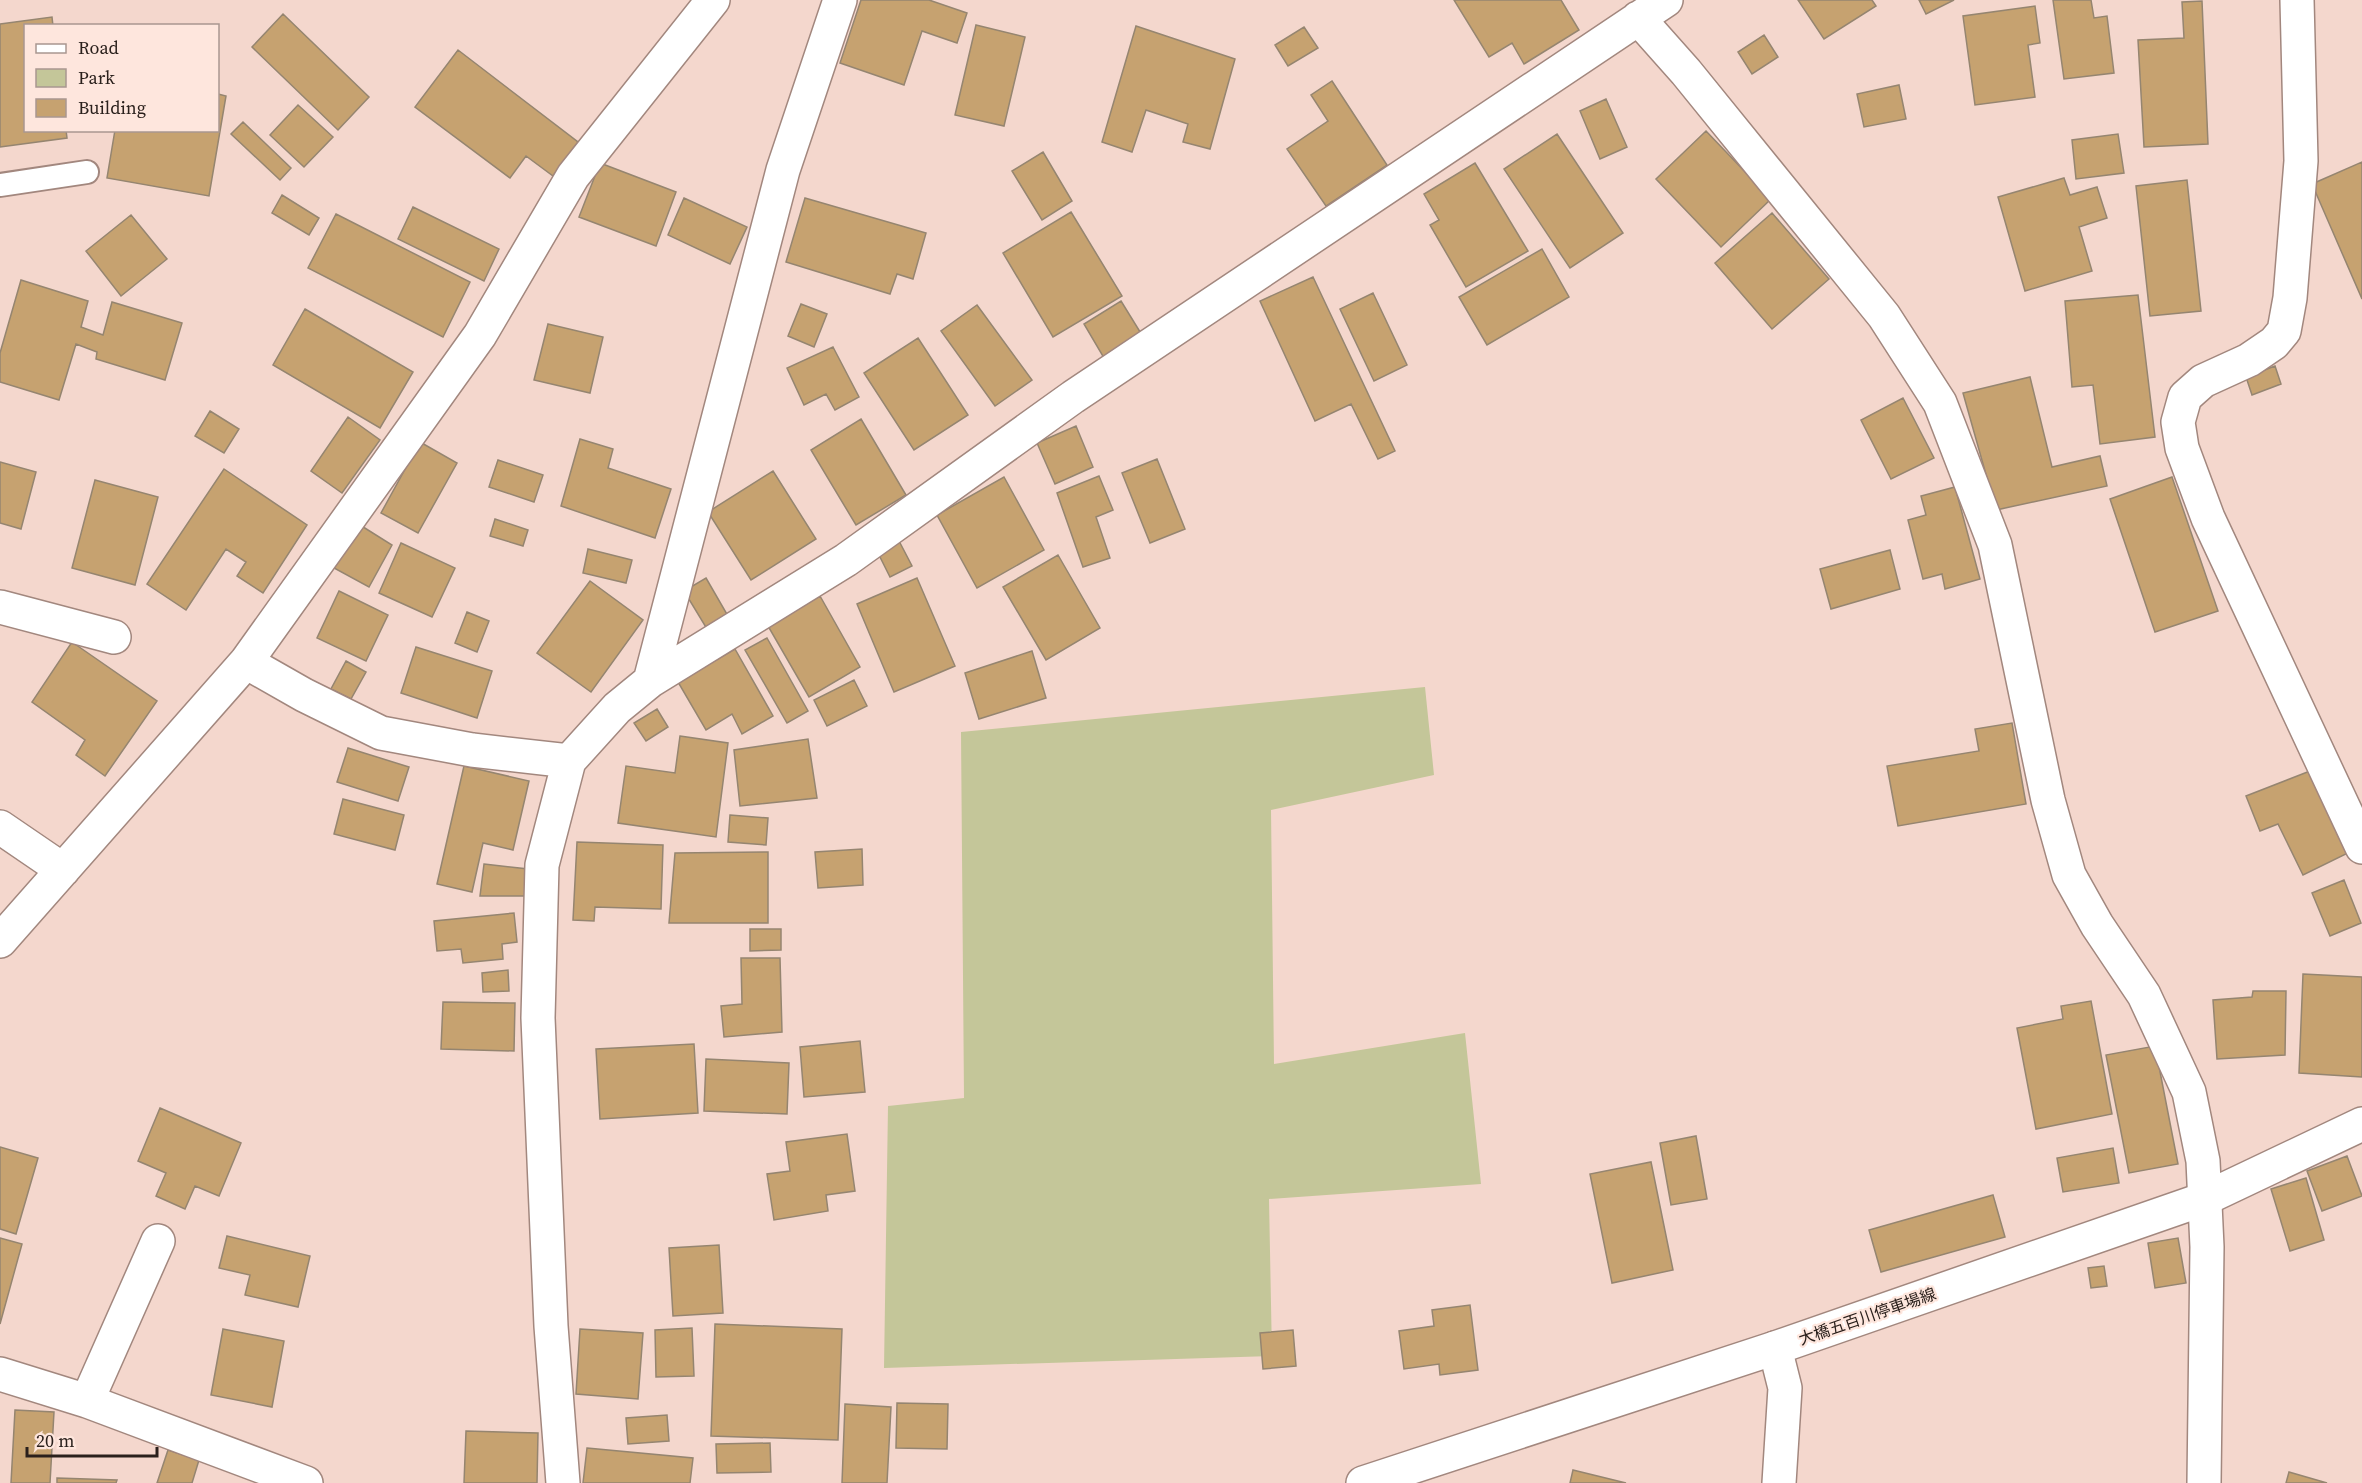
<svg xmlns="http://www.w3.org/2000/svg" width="2362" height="1483" font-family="'Source Serif 4','Noto Sans JP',serif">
	<rect width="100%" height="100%" fill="#f4d7cd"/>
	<path fill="#c4c699" d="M1425 687 1434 775 1271 810 1274 1064 1465 1033 1481 1184 1269 1199 1272 1356 884 1368 888 1106 964 1098 961 732Z"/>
	<path fill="#c6a270" stroke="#958570" stroke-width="1.5" d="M861 0H929L967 13 957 43 922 31 904 85 840 63Z
		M1454 0H1561L1579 30 1524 64 1512 43 1489 57Z
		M1798 0H1872L1876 6 1824 39Z
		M1919 0H1954L1926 14Z
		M2053 0H2091L2094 18 2107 16 2114 73 2064 79Z
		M2202 1 2208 144 2144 147 2138 40 2184 38 2182 2Z
		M2035 6 2040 43 2028 45 2035 97 1975 105 1963 16Z
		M283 14 369 97 338 130 252 47Z
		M52 17 53 26H26V130H66L67 138 0 147V24Z
		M976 25 1025 37 1004 126 955 115Z
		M1136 26 1235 59 1210 149 1183 142 1188 124 1146 110 1132 152 1102 142Z
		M1304 27 1318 48 1288 66 1275 45Z
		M1764 35 1778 57 1752 74 1738 52Z
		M458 50 578 142 553 176 526 156 510 178 415 107Z
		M1332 81 1387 165 1326 206 1287 149 1328 121 1311 95Z
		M1899 85 1906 119 1864 127 1857 94Z
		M218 94 226 96 209 196 107 178 115 130H218Z
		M1606 99 1627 147 1600 159 1580 111Z
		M298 105 333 137 304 167 270 135Z
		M243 122 291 168 280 180 231 134Z
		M1706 131 1771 199 1721 247 1656 179Z
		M1557 134 1623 233 1570 268 1504 169Z
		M2118 134 2124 173 2076 179 2072 140Z
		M1043 152 1072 201 1042 220 1012 171Z
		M2362 162V299L2312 184Z
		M600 163 676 192 656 246 579 217Z
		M1475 163 1528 251 1466 287 1430 225 1439 220 1424 194Z
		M2064 178 2070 195 2097 187 2107 218 2079 227 2092 271 2025 291 1998 197Z
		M2187 180 2201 311 2150 316 2136 186Z
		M282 195 319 218 309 235 272 213Z
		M684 198 747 227 730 264 668 235Z
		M805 198 926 233 913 279 897 274 890 294 786 262Z
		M413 207 499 249 484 281 398 239Z
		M1071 212 1122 296 1053 337 1003 253Z
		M1772 213 1829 279 1772 329 1715 263Z
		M336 214 470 282 443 337 308 268Z
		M131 215 167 259 121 296 86 251Z
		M1542 249 1569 297 1487 345 1459 297Z
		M1313 277 1395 451 1378 459 1351 404 1315 421 1260 301Z
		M21 280 88 301 81 327 103 335 112 302 182 323 165 380 96 359 97 352 76 344 59 400 0 382V353Z
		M1373 293 1407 365 1374 381 1340 309Z
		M2138 295 2155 437 2100 444 2093 385 2072 387 2065 301Z
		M1121 301 1142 335 1104 358 1084 324Z
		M801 304 827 314 814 347 788 336Z
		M977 305 1032 380 995 406 941 331Z
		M305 309 413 372 380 428 273 365Z
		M548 324 603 337 590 393 534 380Z
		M918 338 968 415 914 450 864 373Z
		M833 347 859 397 835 410 826 394 804 405 787 368Z
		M2275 366 2281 384 2252 395 2246 377Z
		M2030 377 2052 467 2100 456 2107 486 1996 510 1963 393Z
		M1903 398 1934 458 1891 479 1861 420Z
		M210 411 239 429 224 453 195 436Z
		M348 417 380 440 342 493 311 471Z
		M861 419 906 495 856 525 811 450Z
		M1076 426 1093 467 1055 484 1037 443Z
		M580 439 613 449 608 468 671 489 655 538 561 506Z
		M420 442 457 463 418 533 381 513Z
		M1157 459 1185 529 1150 543 1122 473Z
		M498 460 543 475 534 502 489 487Z
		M0 462 36 472 21 529 0 523Z
		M224 469 307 525 263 593 237 576 246 562 226 549 186 610 147 584Z
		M773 471 816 539 751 580 708 512Z
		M1099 476 1113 510 1096 517 1110 558 1083 567 1057 493Z
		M1004 477 1044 550 977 588 937 515Z
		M2172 477 2218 611 2155 632 2110 499Z
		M95 480 158 497 135 585 72 568Z
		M1955 487 1980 579 1945 589 1942 574 1923 579 1908 520 1926 515 1921 496Z
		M495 519 528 530 523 546 490 536Z
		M360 525 392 545 369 587 334 568Z
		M898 539 912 566 890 577 877 551Z
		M401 543 455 568 432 617 379 593Z
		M588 549 632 560 626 583 583 573Z
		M1890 550 1900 589 1831 609 1820 569Z
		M1058 555 1100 628 1046 660 1003 587Z
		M706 578 728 616 707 629 684 591Z
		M917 578 955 666 894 692 857 604Z
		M590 581 643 620 591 692 537 653Z
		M339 591 388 615 366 661 317 638Z
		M820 596 860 667 809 697 768 626Z
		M467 612 489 621 477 652 455 643Z
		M767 638 808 711 787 723 745 650Z
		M72 642 157 701 105 776 76 755 85 740 32 702Z
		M416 647 492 671 477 718 401 693Z
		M735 649 773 716 742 734 732 714 706 730 678 682Z
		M1032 651 1046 698 979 719 965 673Z
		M346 661 366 672 351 699 331 689Z
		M854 680 867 706 827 726 814 700Z
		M657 709 668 727 646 741 634 723Z
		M2012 723 2026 804 1898 826 1887 766 1979 751 1975 729Z
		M680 736 728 743 716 837 618 823 626 766 675 773Z
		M808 739 817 798 740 806 734 750Z
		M348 748 409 767 398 801 337 782Z
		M464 766 529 781 513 850 483 843 472 892 437 884Z
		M2310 771 2348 853 2303 875 2278 824 2260 831 2246 796Z
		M343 799 404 815 395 850 334 834Z
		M730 815 768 818 766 845 728 842Z
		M577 842 663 845 661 909 595 907 594 921 573 920Z
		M862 849 863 885 818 888 815 852Z
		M768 852V923H669L675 853Z
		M484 864 528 869 525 896H480Z
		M2344 880 2361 923 2330 936 2312 893Z
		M514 913 517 942 502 944 503 959 463 963 461 949 437 951 434 921Z
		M750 929H781V950L750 951Z
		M741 958H780L782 1032 724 1037 721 1006 742 1004Z
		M508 970 509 991 483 992 482 973Z
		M2303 974 2362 977V1077L2299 1073Z
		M2253 991H2286L2285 1055 2217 1059 2213 1000 2252 997Z
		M2091 1001 2112 1114 2036 1129 2017 1028 2063 1019 2061 1006Z
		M443 1002 515 1003 514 1051 441 1049Z
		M860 1041 865 1092 804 1097 800 1047Z
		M694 1044 698 1113 600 1119 596 1049Z
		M2155 1046 2178 1164 2129 1173 2106 1055Z
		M706 1059 789 1063 787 1114 704 1111Z
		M160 1108 241 1143 219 1196 195 1186 185 1209 156 1196 166 1173 138 1161Z
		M847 1134 855 1191 826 1195 828 1211 774 1220 767 1174 790 1171 786 1142Z
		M1696 1136 1707 1199 1671 1205 1660 1143Z
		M0 1147 38 1158 16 1234 0 1229Z
		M2113 1148 2119 1183 2063 1192 2057 1158Z
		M2347 1156 2362 1196 2322 1211 2307 1171Z
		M1651 1162 1673 1270 1612 1283 1590 1174Z
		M2306 1178 2324 1240 2290 1251 2271 1189Z
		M1993 1195 2005 1237 1881 1272 1869 1230Z
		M227 1236 310 1256 298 1307 245 1295 250 1275 219 1268Z
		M0 1238 22 1244 0 1324Z
		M2178 1238 2186 1283 2155 1288 2148 1243Z
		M719 1245 723 1313 673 1316 669 1248Z
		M2104 1266 2107 1286 2091 1288 2088 1268Z
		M1470 1305 1478 1370 1440 1375 1439 1364 1404 1369 1399 1331 1434 1326 1432 1310Z
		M715 1324 842 1329 838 1440 711 1436Z
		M692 1328 694 1376 656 1377 655 1330Z
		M223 1329 284 1341 272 1407 211 1395Z
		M580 1329 643 1333 638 1399 576 1394Z
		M1293 1330 1296 1366 1263 1369 1260 1333Z
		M897 1403 948 1404 947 1449 896 1448Z
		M845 1404 891 1407 887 1483H842Z
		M15 1410 54 1412 50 1483H11Z
		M667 1415 669 1441 628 1444 626 1418Z
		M466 1431 538 1433 537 1483H464Z
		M770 1443 771 1472 717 1473 716 1444Z
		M587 1448 693 1458 690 1483H583Z
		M168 1450 199 1460 192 1483H157Z
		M1573 1470 1626 1483H1570Z
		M2289 1472 2327 1483H2286Z
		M57 1478 117 1480 116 1483H57Z"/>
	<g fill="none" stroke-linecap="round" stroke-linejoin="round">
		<defs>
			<path id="service" d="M0 185 87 172"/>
			<path id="minor" d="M2297 0 2301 161 2290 298 2284 331 2274 343 2249 360 2203 381 2185 397 2178 422 2182 448 2208 518 2362 847
				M1638 18 1686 72 1884 316 1940 403 1995 545 2048 800 2069 875 2097 925 2144 995 2189 1092 2203 1161 2207 1247 2204 1483
				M0 607 114 637
				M246 662 304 695 381 733 472 750 569 761
				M650 681 783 170 840 0
				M0 827 63 870
				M0 941 246 662 480 335 573 176 713 0
				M0 1374 87 1401 306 1483
				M87 1401 158 1241
				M563 1483 551 1326 538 1018 542 865 569 761 617 708 650 681 846 560 1073 397 1666 0"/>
			<path id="tertiary" d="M1775 1348 1785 1388 1779 1483"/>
			<path id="secondary" d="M1363 1483 1775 1348 2204 1199 2362 1124"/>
		</defs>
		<use href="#service" stroke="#a2877e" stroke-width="26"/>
		<use href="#minor" stroke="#a2877e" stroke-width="36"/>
		<use href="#tertiary" stroke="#a2877e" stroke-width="36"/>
		<use href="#secondary" stroke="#a2877e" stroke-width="36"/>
		<use href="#service" stroke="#fff" stroke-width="22"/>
		<use href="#minor" stroke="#fff" stroke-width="33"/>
		<use href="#tertiary" stroke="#fff" stroke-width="33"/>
		<use href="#secondary" stroke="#fff" stroke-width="33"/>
	</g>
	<g text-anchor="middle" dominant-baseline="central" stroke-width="4.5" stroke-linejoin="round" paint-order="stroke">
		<g font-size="16" fill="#2a201c" stroke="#fee6dd">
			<text transform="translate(1867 1316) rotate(-19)">大橋五百川停車場線</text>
		</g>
	</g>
	<rect x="24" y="24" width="195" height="108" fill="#fee6dd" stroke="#a99790" stroke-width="1.5"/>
	<rect x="36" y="44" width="30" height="9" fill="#ffffff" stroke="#a99790" stroke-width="1.5"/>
	<text x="78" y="54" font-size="18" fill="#2a201c">Road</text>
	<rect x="36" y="69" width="30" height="18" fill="#c4c699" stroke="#a99790" stroke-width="1.5"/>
	<text x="78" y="84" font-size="18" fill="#2a201c">Park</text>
	<rect x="36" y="99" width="30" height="18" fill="#c6a270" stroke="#a99790" stroke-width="1.5"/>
	<text x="78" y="114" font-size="18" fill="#2a201c">Building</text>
	<path d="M27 1447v9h130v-9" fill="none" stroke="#2a201c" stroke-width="3"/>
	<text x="36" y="1447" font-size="18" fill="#2a201c" stroke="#fee6dd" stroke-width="4.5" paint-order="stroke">20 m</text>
</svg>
